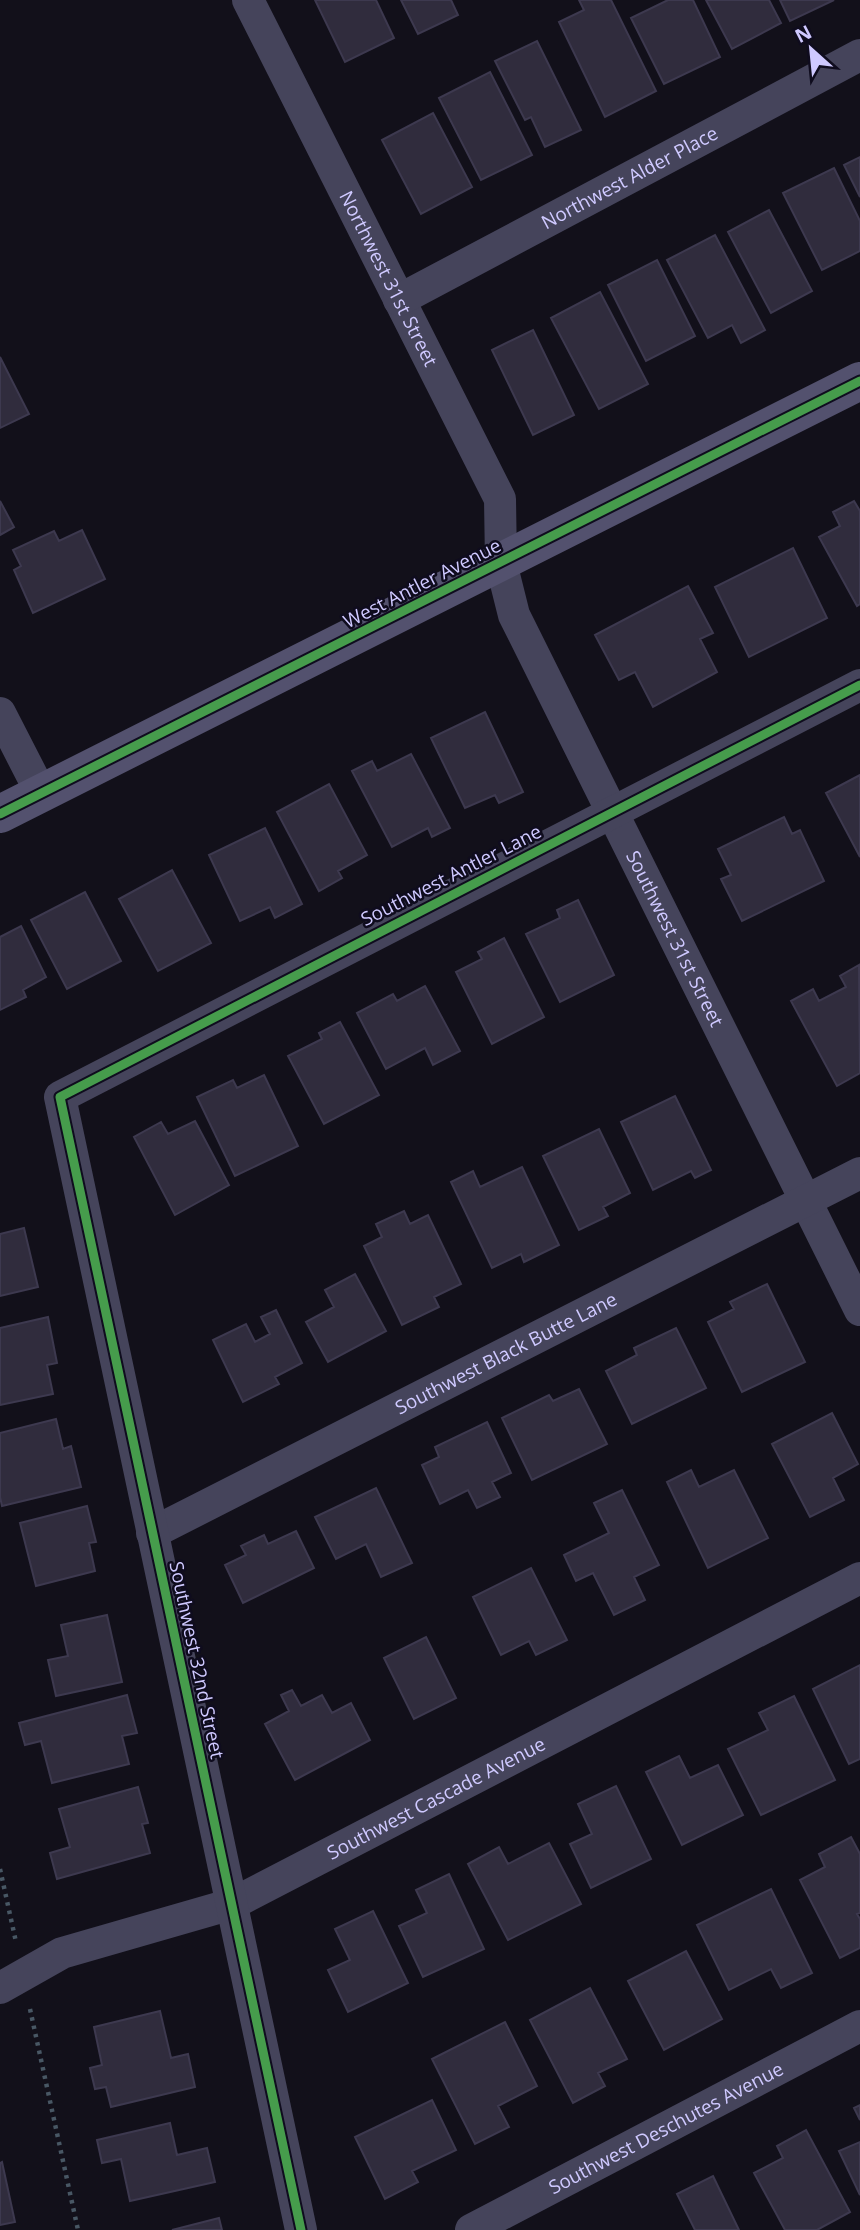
<svg xmlns="http://www.w3.org/2000/svg" width="860" height="2230" font-family="'Open Sans',sans-serif">
	<rect width="100%" height="100%" fill="#12101a"/>
	<path fill="#302c3d" stroke="#3d394f" stroke-width="2" d="M315 0H376L394 38 345 62Z
		M401 0H451L458 15 418 34Z
		M579 0H611L656 91 605 117 559 22 584 10Z
		M668 0H693L720 57 664 84 631 18Z
		M706 0H769L781 23 732 49Z
		M780 0H834L790 21Z
		M537 41 581 130 545 147 531 117 525 120 495 61Z
		M490 72 532 155 481 180 439 98Z
		M433 113 472 187 421 214 382 140Z
		M860 157V197L844 165Z
		M834 168 860 221V251L822 270 783 193Z
		M769 210 812 291 771 313 728 232Z
		M715 235 765 330 741 343 732 325 708 338 667 260Z
		M657 260 695 336 646 361 608 285Z
		M600 292 648 384 599 409 551 318Z
		M533 330 574 415 533 435 492 350Z
		M0 357 29 414 0 428Z
		M0 501 14 527 0 535Z
		M854 501 860 511V604L857 606 819 537 840 526 833 512Z
		M82 530 105 579 33 613 14 570 21 566 13 550 54 531 59 541Z
		M793 548 827 618 749 657 715 587Z
		M688 586 713 633 700 639 717 672 653 707 635 672 619 680 595 635Z
		M485 712 523 792 499 803 495 795 465 808 431 738Z
		M411 754 450 828 432 837 428 828 392 847 352 771 372 761 377 771Z
		M860 775V857L826 793Z
		M329 784 367 855 338 871 342 878 319 891 277 812Z
		M784 817 792 834 800 830 824 881 742 921 721 879 731 875 718 849Z
		M265 828 302 904 275 918 270 907 240 921 209 855Z
		M172 870 211 943 158 971 119 899Z
		M85 892 121 961 67 989 31 920Z
		M578 900 614 975 560 1002 526 934 560 918 557 910Z
		M21 926 46 977 23 990 26 997 0 1010V937Z
		M504 938 544 1017 492 1044 456 972 482 959 478 952Z
		M859 965 860 1073 837 1086 791 1001 813 989 819 1001 846 987 840 976Z
		M425 986 460 1051 433 1065 425 1048 386 1069 357 1013 393 994 397 1001Z
		M340 1022 379 1095 324 1124 288 1056 322 1039 319 1033Z
		M264 1075 298 1146 235 1176 197 1097 233 1080 237 1088Z
		M675 1096 711 1170 695 1178 691 1171 653 1190 621 1122Z
		M195 1121 229 1185 175 1215 134 1137 161 1122 168 1134Z
		M599 1129 630 1193 603 1207 608 1216 579 1230 543 1156Z
		M522 1167 559 1245 524 1262 521 1254 492 1268 451 1182 473 1171 480 1187Z
		M404 1211 410 1224 428 1215 461 1284 434 1297 439 1307 402 1325 364 1246 382 1237 376 1224Z
		M24 1228 38 1287 0 1296V1234Z
		M355 1274 386 1331 328 1362 306 1322 334 1307 325 1290Z
		M767 1284 805 1362 742 1392 708 1322 734 1309 730 1302Z
		M276 1310 302 1363 275 1377 279 1384 243 1402 213 1340 246 1324 255 1342 270 1334 261 1317Z
		M48 1317 57 1363 47 1365 53 1394 0 1405V1328Z
		M676 1328 706 1388 632 1424 606 1371 637 1355 634 1348Z
		M579 1389 607 1444 532 1480 502 1418 549 1395 553 1401Z
		M832 1413 858 1464 833 1478 844 1500 810 1517 772 1444Z
		M56 1419 63 1449 71 1446 81 1487 2 1506 0 1497V1433Z
		M487 1422 511 1473 492 1482 500 1497 477 1508 468 1490 440 1504 422 1465 439 1457 435 1447Z
		M691 1470 699 1487 734 1470 768 1538 708 1568 667 1482Z
		M376 1488 412 1563 381 1577 366 1544 336 1559 315 1517Z
		M622 1490 659 1565 634 1577 645 1600 614 1615 593 1573 576 1581 564 1555 609 1533 594 1503Z
		M87 1506 96 1542 89 1543 95 1571 36 1586 20 1523Z
		M296 1531 314 1568 243 1603 225 1565 246 1555 241 1546 264 1535 268 1544Z
		M531 1568 567 1640 536 1655 529 1641 501 1655 473 1597Z
		M107 1615 122 1682 56 1696 48 1660 68 1656 61 1625Z
		M426 1637 456 1698 414 1719 384 1658Z
		M860 1665V1759L849 1764 813 1689Z
		M292 1690 301 1706 322 1695 332 1713 351 1703 370 1740 295 1780 265 1724 289 1711 281 1695Z
		M127 1695 137 1733 122 1736 129 1764 52 1783 41 1741 25 1745 19 1723Z
		M794 1696 835 1780 761 1815 728 1749 768 1730 759 1713Z
		M679 1756 690 1778 718 1765 743 1815 682 1845 646 1772Z
		M616 1786 651 1859 591 1888 570 1844 592 1834 578 1804Z
		M138 1787 148 1823 142 1824 150 1853 57 1879 50 1853 70 1847 59 1809Z
		M851 1837 860 1854V1913L857 1914 860 1919V1948L840 1958 800 1880 825 1867 819 1854Z
		M549 1843 581 1904 508 1940 468 1864 499 1847 508 1864Z
		M449 1874 484 1949 423 1977 399 1926 427 1913 416 1890Z
		M771 1889 812 1973 781 1988 771 1969 729 1990 697 1925Z
		M373 1911 408 1983 348 2012 328 1970 350 1960 335 1929Z
		M686 1951 722 2019 664 2050 628 1981Z
		M590 1988 627 2059 598 2073 605 2086 573 2103 530 2020Z
		M160 2011 171 2058 188 2054 195 2087 111 2107 106 2087 95 2089 90 2068 102 2065 94 2027Z
		M505 2022 537 2086 498 2106 509 2127 475 2144 432 2059Z
		M432 2100 456 2150 412 2171 418 2182 385 2199 355 2137Z
		M860 2105V2120L854 2108Z
		M170 2123 177 2155 207 2148 215 2182 130 2201 121 2159 102 2163 97 2140Z
		M806 2130 850 2212 817 2230H785L754 2173 783 2158 777 2146Z
		M860 2142V2195L839 2151Z
		M2 2162 15 2222 0 2225V2163Z
		M713 2176 739 2230H695L677 2194Z
		M219 2218 222 2230H172Z"/>
	<g fill="none" stroke-linecap="round" stroke-linejoin="round">
		<path stroke="#485764" stroke-width="4.5" stroke-dasharray="3.5 5" stroke-linecap="butt" d="M0 1869 16 1942
			M30 2009 78 2230"/>
		<g stroke="#45445b" stroke-width="32">
			<path id="s1" d="M248 0 500 499 501 563 514 615 860 1310"/>
			<path id="s2" d="M399 300 860 55"/>
			<path d="M0 713 41 793"/>
			<path id="s3" d="M152 1533 860 1173"/>
			<path id="s4" d="M0 1988 62 1953 232 1904 860 1578"/>
			<path d="M301 2230 60 1097 860 685"/>
			<path id="s5" d="M471 2230 860 2026"/>
		</g>
		<path stroke="#53516e" stroke-width="38" d="M0 814 860 381"/>
		<defs>
			<path id="cycleway" d="M0 814 860 381
				M301 2230 60 1097 860 685"/>
		</defs>
		<use href="#cycleway" stroke="#0f0c1e" stroke-width="13"/>
		<use href="#cycleway" stroke="#469c4c" stroke-width="9"/>
	</g>
	<g text-anchor="middle" dominant-baseline="central" stroke-width="5" stroke-linejoin="round" paint-order="stroke">
		<g font-size="19" fill="#cfc9ff" stroke="#0f0c1e">
			<text stroke="none"><textPath href="#s2" startOffset="261">Northwest Alder Place</textPath></text>
			<text stroke="none"><textPath href="#s1" startOffset="312">Northwest 31st Street</textPath></text>
			<text transform="translate(422 583) rotate(-27)">West Antler Avenue</text>
			<text transform="translate(451 875) rotate(-27)">Southwest Antler Lane</text>
			<text stroke="none"><textPath href="#s1" startOffset="1038">Southwest 31st Street</textPath></text>
			<text stroke="none"><textPath href="#s3" startOffset="397">Southwest Black Butte Lane</textPath></text>
			<text transform="translate(197 1660) rotate(78)">Southwest 32nd Street</text>
			<text stroke="none"><textPath href="#s4" startOffset="478">Southwest Cascade Avenue</textPath></text>
			<text stroke="none"><textPath href="#s5" startOffset="220">Southwest Deschutes Avenue</textPath></text>
		</g>
	</g>
	<g transform="translate(811 49) rotate(333)" stroke="#0f0c1e" stroke-width="5" paint-order="stroke">
	<path d="M0-5L12 26L0 18L-12 26Z" fill="#cfc9ff"/>
	<text y="-10" font-size="19" font-weight="bold" text-anchor="middle" fill="#cfc9ff">N</text>
	</g>
</svg>
